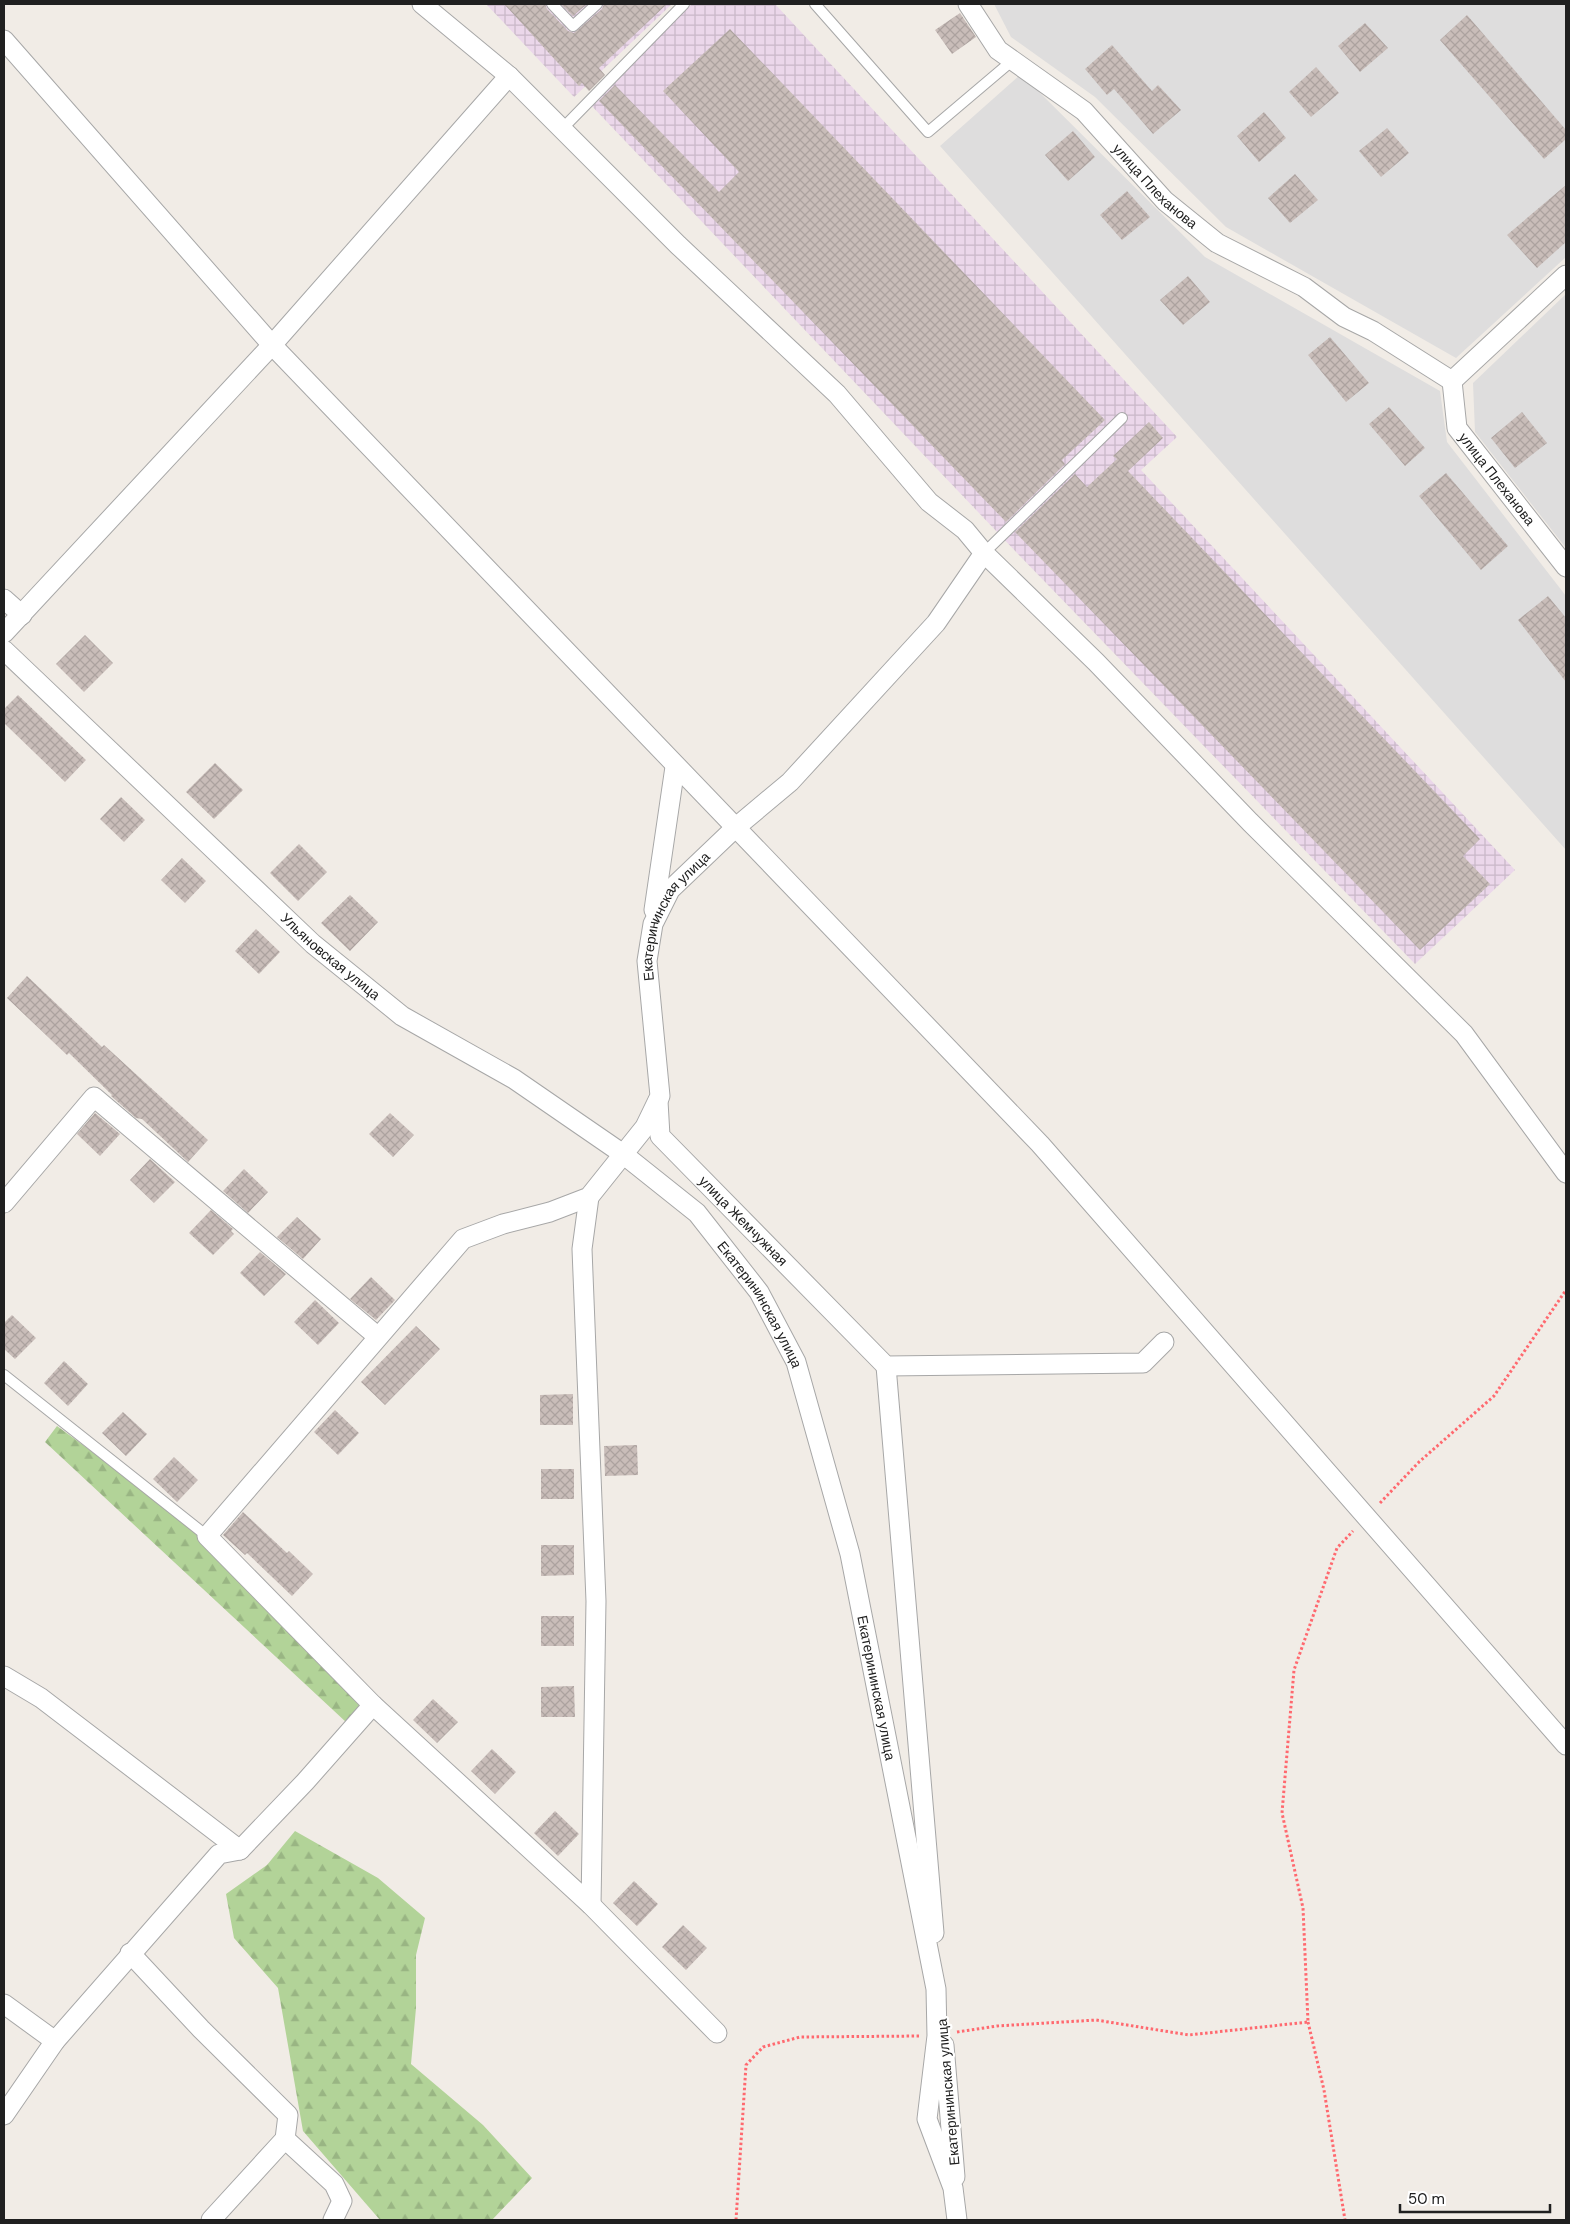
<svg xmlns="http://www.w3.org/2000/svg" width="1570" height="2224" font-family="'DM Sans',sans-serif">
	<defs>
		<pattern id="industrial-grid" width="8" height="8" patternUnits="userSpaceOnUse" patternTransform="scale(1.25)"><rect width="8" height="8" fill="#ebd7ea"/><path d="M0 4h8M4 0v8" fill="none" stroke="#c9b8c8"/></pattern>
		<pattern id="forest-firs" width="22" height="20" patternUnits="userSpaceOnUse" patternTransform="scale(1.25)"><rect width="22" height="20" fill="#b2d398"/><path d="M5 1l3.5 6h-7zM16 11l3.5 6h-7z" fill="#99b583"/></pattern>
		<pattern id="building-cross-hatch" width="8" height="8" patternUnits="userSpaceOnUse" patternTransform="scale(1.25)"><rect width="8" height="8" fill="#c9bdb9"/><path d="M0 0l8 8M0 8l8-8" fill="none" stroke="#aca29f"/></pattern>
	</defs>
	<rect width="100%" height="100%" fill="#f1ece6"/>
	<path fill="#dedddd" d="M994 4H1566V257L1456 358 1226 227 1095 97 1011 37Z
		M1021 74 1205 257 1440 391 1447 442 1566 596V850L940 146Z
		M1566 294V548L1475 432 1473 383Z"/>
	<path fill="url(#industrial-grid)" d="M486 4H672L574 97Z
		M692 4H775L1177 437 1141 470 1515 870 1415 964 1018 554 588 102Z"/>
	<path fill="url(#forest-firs)" d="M57 1426 207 1536 363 1705 347 1723 45 1442Z
		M295 1831 378 1878 425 1918 416 1955V2008L411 2064 483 2125 532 2178 492 2220H380L303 2131 278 1988 234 1938 226 1894 267 1865Z"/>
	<path fill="url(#building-cross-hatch)" d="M504 4H545L547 9 568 31 574 33 602 9 604 4H667L599 68 605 75 589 91 582 83 579 86Z
		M561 4H587L573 16Z
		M960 13 976 37 952 54 935 30Z
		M1467 15 1566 130V139L1544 159 1440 40Z
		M1365 23 1388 48 1360 72 1338 46Z
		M730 29 1105 420 1062 460 1065 464 1006 522 599 101 615 85 719 192 739 172 663 91Z
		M1112 45 1152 91 1158 85 1181 110 1153 134 1114 89 1107 95 1085 69Z
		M1316 67 1339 93 1311 117 1289 92Z
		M1264 112 1286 138 1259 162 1237 136Z
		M1387 128 1409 153 1381 177 1359 151Z
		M1073 131 1095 157 1068 181 1045 155Z
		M1295 174 1318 200 1290 223 1268 198Z
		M1566 185V242L1537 268 1507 235Z
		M1127 191 1150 217 1122 240 1100 215Z
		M1188 276 1210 302 1183 325 1160 300Z
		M1330 337 1369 383 1346 402 1308 355Z
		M1389 407 1425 448 1405 466 1369 424Z
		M1522 412 1547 443 1515 468 1491 438Z
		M1149 422 1163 438 1128 471 1480 839 1463 856 1490 884 1420 950 1015 532 1075 474 1087 487 1117 459 1113 456Z
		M1446 473 1508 546 1481 570 1419 496Z
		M1548 596 1566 618V682L1518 620Z
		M85 635 113 663 84 692 56 664Z
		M18 695 86 760 65 782 4 723V709Z
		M215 763 243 790 214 819 186 792Z
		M121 797 145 820 124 842 100 819Z
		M299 844 327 872 298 901 270 873Z
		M182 858 206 881 185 903 161 880Z
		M350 895 378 922 350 951 321 923Z
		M256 929 280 952 259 974 235 951Z
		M27 976 102 1047 104 1045 208 1140 188 1162 142 1119 136 1118 111 1096 112 1095 69 1053 67 1055 7 998Z
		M95 1113 120 1134 100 1156 77 1134Z
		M390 1113 414 1135 393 1157 369 1134Z
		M150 1159 175 1182 154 1203 130 1180Z
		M244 1169 268 1192 248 1213 223 1191Z
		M211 1210 233 1229 231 1231 234 1234 213 1255 189 1233Z
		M297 1217 321 1239 303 1259 277 1237Z
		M260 1252 286 1274 264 1296 240 1273Z
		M371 1277 395 1300 376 1320 350 1299Z
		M315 1300 339 1323 318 1345 294 1322Z
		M12 1315 36 1338 15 1359 4 1349V1323Z
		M416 1326 440 1349 385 1405 361 1382Z
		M64 1361 88 1384 68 1406 44 1383Z
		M573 1394V1425H540V1395Z
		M335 1410 359 1433 338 1455 314 1432Z
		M123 1412 147 1434 126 1456 102 1433Z
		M637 1445 638 1475 605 1476 604 1446Z
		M174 1457 198 1480 177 1502 153 1479Z
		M541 1469H574V1499H541Z
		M243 1512 287 1553 289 1551 313 1574 292 1596 247 1553 245 1555 223 1535Z
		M541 1545H574V1575L541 1576Z
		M541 1616H574V1646H541Z
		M574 1686 575 1717H541V1687Z
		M433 1699 458 1722 437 1743 413 1720Z
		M492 1749 516 1772 495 1794 471 1771Z
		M555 1811 579 1834 558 1856 534 1833Z
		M634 1881 658 1904 637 1926 613 1903Z
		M683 1925 707 1948 686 1970 662 1947Z"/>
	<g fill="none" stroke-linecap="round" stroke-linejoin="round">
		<defs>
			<path id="service" d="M552 4 573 26 597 4
				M815 4 928 132 1013 60
				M563 128 684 4
				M984 553 1122 418
				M4 1375 207 1536"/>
			<g id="minor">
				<path d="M422 4 509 76 678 245 837 394 929 502 965 530 984 553 1096 662 1250 822 1464 1034 1566 1173"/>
				<path id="s1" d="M968 4 998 50 1084 111 1165 201 1217 243 1304 287 1344 317 1373 331 1452 381 1566 275"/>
				<path d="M4 40 272 345 1040 1144 1566 1745"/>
				<path id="s2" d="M1452 381 1457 428 1566 567"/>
				<path d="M4 599 22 615"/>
				<path d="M4 633 272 345 509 76"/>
				<path id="s3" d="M4 650 313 944 402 1016 514 1079 623 1154 697 1213 759 1292 796 1362 850 1554 936 1989 937 2036 927 2119 953 2188 957 2220"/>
				<path d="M654 910 675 767"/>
				<path id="s4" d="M658 1101 660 1136 886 1366 1143 1363 1164 1342"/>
				<path d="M589 1197 582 1249 596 1601 591 1905"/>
				<path d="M4 1203 94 1097 377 1336"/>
				<path d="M886 1366 934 1933"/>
				<path d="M4 1676 41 1698 240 1850"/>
				<path d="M373 1705 591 1905 717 2033"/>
				<path d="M130 1953 201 2029 288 2115 285 2139 211 2220"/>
				<path d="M4 2004 55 2041"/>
				<path d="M944 2045 955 2177"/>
				<path id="s5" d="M4 2115 55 2041 219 1854 240 1850 305 1782 373 1705 207 1536 463 1239 503 1224 550 1212 589 1197 645 1127 660 1096 647 961 653 924 670 890 735 828 790 782 936 623 984 553"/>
				<path d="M285 2139 334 2184 342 2201 333 2220"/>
			</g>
		</defs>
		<use href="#service" stroke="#a7a7a7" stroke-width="12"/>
		<use href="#minor" stroke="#a7a7a7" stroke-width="21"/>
		<path stroke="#ff696f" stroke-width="3" stroke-dasharray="2.5 2.5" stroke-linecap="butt" d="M1380 1503 1419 1462 1494 1396 1566 1290
			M1308 2022 1324 2090 1345 2220
			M957 2032 997 2026 1096 2020 1189 2035 1308 2022 1303 1908 1282 1813 1294 1670 1337 1548 1353 1531
			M736 2220 746 2065 763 2047 800 2037 919 2036"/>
		<use href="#service" stroke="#fff" stroke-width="10"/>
		<use href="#minor" stroke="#fff" stroke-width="19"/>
	</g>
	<g text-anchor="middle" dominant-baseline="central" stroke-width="4.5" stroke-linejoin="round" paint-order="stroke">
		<g font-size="14" fill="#202020" stroke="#fff">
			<text stroke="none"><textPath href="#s1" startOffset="264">улица Плеханова</textPath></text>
			<text stroke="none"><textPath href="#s2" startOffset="112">улица Плеханова</textPath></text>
			<text stroke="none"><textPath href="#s5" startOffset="1632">Екатерининская улица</textPath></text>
			<text stroke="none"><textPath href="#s3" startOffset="448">Ульяновская улица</textPath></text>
			<text stroke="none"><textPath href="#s4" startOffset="154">улица Жемчужная</textPath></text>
			<text stroke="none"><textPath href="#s3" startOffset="1008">Екатерининская улица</textPath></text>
			<text stroke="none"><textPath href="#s3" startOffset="1412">Екатерининская улица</textPath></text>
			<text transform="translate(948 2092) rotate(-95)">Екатерининская улица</text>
		</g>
	</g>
	<rect width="1570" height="2224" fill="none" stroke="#202020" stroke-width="10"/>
	<path d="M1400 2204v8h150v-8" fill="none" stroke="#202020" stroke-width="2.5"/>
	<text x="1408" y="2204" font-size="15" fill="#202020" stroke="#ffffff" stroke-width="4" paint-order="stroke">50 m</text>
</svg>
